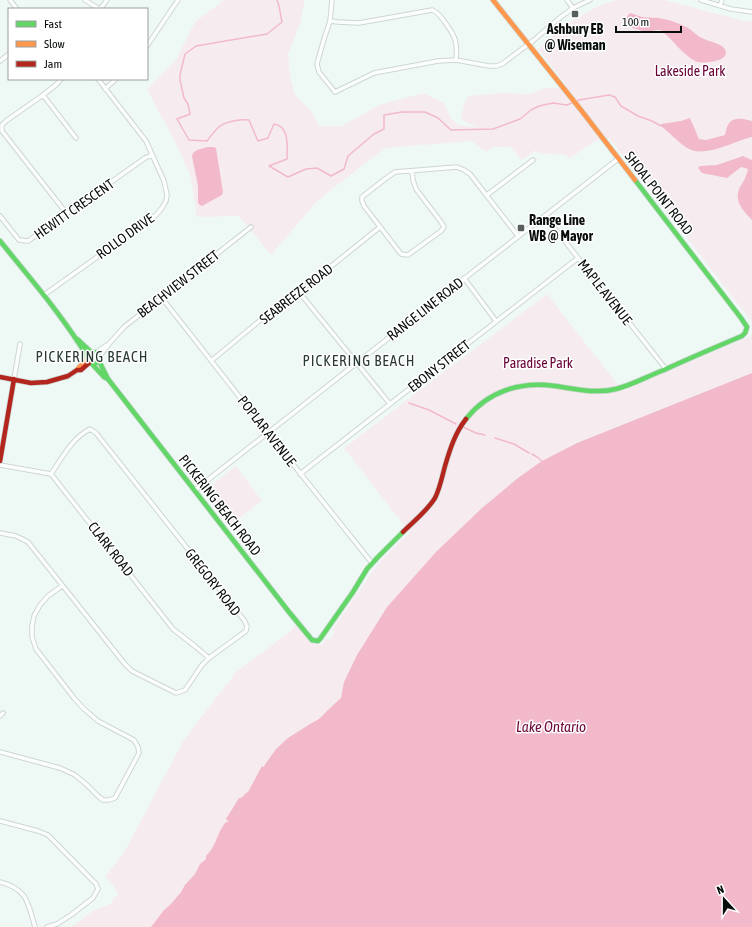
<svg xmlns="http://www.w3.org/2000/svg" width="752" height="927" font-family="'Asap Condensed',sans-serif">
	<rect width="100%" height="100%" fill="#eef9f6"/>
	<path fill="#f6ecef" d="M224 0H305L300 24 288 54 290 75 295 95 311 111 319 126H342L379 105 424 93 444 103 450 117 458 125 478 127 463 121 461 118 464 104 469 96 501 93 529 94 547 88H559L566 85 538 49 565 25 598 6 616 0H664L745 21 752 22V133L686 148 692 151 707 152 746 138H752V160L743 156V163L752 173V322L609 138 595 141 569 159 566 155 540 153 536 150 522 160 510 147H494L486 152 472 141 385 148 317 201 271 255 239 216 197 217 191 177 176 143 147 90 176 60 195 22Z
		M547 294 618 385 622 391 751 336 752 333V373L577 443 542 461 387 607 357 655 345 682 341 698 326 718 284 742 252 788 215 849 154 927H71L94 910 109 905 118 894 113 885 105 877 123 854 184 740 236 672 290 632 296 624C303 632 310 648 323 644L326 638 330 640 335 632 332 630 378 564 397 544 410 533 344 448Z
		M236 466 262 501 229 526 204 491Z"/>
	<path fill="#f2b9cb" d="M630 13C634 14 638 16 642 17 649 18 657 17 664 19 670 20 678 23 684 26 692 29 695 35 702 38 707 41 720 43 724 48 734 61 703 65 695 61 682 54 673 40 661 30H657L646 32 626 26C625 21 626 16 630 13Z
		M690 118 699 139 706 140 725 135C726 132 726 128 728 125 733 116 744 119 752 121V137C734 141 704 159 687 148 678 142 670 133 661 126V124L681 121Z
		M207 147H213L216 148 223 192 222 195 202 206 200 205 198 203V186L192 156 193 153 197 150Z
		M743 156 752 160V220C743 210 733 201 740 187 744 181 747 175 748 169L741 167 727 178 702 173 698 168 700 166 717 165Z
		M752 373V927H151L164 910 171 904 181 892 185 885 195 874 200 864 206 859V856C216 847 217 832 226 822H229L226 819 239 798H241L246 793 248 792 262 766 264 767 265 764 266 763 276 749 288 738 310 724 319 719 331 707 341 698 344 682 357 655 387 607 436 552 482 508 518 478 542 461 577 443Z"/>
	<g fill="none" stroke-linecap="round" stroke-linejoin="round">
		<path stroke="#f2b9cb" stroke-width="1.5" d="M277 0 279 6 282 22 267 34 196 46 185 54 180 75V80L184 98 188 104 190 114 177 119 189 140 207 141C211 136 215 130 220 126 228 121 241 119 249 120L258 141 268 138 274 124C290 126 287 147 287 159L269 166 288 177 306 169 317 168 331 176 344 169 348 156 374 134 384 129V115L402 112H425L438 118 451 130 493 129 520 119 531 110 539 106 553 103 567 105 579 100 609 95 615 97 621 106 638 116 652 121 661 126
			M409 403 429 410 456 424
			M463 427 476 433 485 435
			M495 438 514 444 529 453
			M532 454 537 457 542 461"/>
		<defs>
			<path id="street" d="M10 0 17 9
				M85 0 99 9
				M332 0 330 21 324 39 317 64 319 72 335 92 374 73 438 61 456 60 489 66H496L502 64 534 40 557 20 573 8 590 0
				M567 0 573 8
				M701 0 731 9 752 12
				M720 6 722 0
				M100 9 107 0
				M330 21 338 22 359 23 432 10C438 12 440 16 444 21 455 36 458 41 456 60
				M147 46 178 0
				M0 61 9 54
				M61 79 57 84 43 95 6 121 2 125V131L67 214
				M105 89 116 79
				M43 95 76 138
				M412 171 413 180 416 189 441 222 444 227 441 231 408 255 401 254 364 206 362 201V197L385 179 395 172 457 167 464 170 470 174 518 236
				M487 195 533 160
				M0 216 19 240 28 241 145 158 152 155
				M545 216 665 368
				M464 278 496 321
				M299 292 390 404
				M44 295 156 215 162 208 166 201 167 195 164 181 146 141 98 79
				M162 298 264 428 372 563
				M95 353 107 345
				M99 357 106 348 108 345 124 327 251 227
				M211 361 263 318 299 292 380 227
				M14 379 20 344
				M0 465 51 474 173 629 196 647 209 658
				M300 474 578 258
				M195 490 456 285 618 159
				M0 533 16 536 28 542 124 663 132 671 176 693 185 690 202 665 209 658 246 631 247 626 244 620 96 433 90 429C72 438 62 458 51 474
				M0 716 3 713
				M0 752 60 768 75 775 87 785 99 797 103 800H109L115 798 139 753 138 747 134 740 98 721 84 709 74 698 36 649 32 637V626L34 616 40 605 48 596 62 586
				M0 821 38 831 48 835 96 884 98 889 93 898 71 915 57 924 47 927
				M0 882C27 889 28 902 35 927"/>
			<path id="fast" d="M0 241C30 278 62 315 87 356
				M77 339 91 352
				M87 358a6 6 0 1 1 12 0a6 6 0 1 1-12 0Z
				M99 361 108 379 289 612 312 640 318 641 320 639 353 592 367 569 378 557 403 532
				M93 365 104 377 108 379
				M466 419C488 391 521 381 555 386 575 389 596 394 616 389 632 385 648 376 664 370 690 358 716 347 742 336L745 333 747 327 741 318 635 180"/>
			<path id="slow" d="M493 0 581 110 635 180
				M77 370 81 365 87 360"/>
			<path id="jam" d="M0 377 31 383 47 382 68 376 77 370H81L89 363
				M0 461 14 379
				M403 532C414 521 427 511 435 498 440 488 442 477 445 466 450 449 455 433 466 419"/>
		</defs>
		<use href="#street" stroke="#cdd6d3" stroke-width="5.5"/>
		<use href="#fast" stroke="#cdd6d3" stroke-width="6"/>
		<use href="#slow" stroke="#cdd6d3" stroke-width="6"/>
		<use href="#jam" stroke="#cdd6d3" stroke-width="6"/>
		<use href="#street" stroke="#fcfefe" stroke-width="3.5"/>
		<use href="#fast" stroke="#63d668" stroke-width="4.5"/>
		<use href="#slow" stroke="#ff974d" stroke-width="4.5"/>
		<use href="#jam" stroke="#b3261e" stroke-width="4.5"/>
	</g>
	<g fill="#58605d" stroke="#fff" stroke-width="1.5">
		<rect x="571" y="10" width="8" height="8" rx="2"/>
		<rect x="517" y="224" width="8" height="8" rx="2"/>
	</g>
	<g text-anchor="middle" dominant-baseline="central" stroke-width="3" stroke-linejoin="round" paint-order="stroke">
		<g font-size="14" font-weight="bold" fill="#070d0b" stroke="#fff">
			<text x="575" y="29">Ashbury EB<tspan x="575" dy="16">@ Wiseman</tspan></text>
			<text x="529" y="220" text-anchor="start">Range Line<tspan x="529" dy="16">WB @ Mayor</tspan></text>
		</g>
		<g font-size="14" fill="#680135" stroke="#fff">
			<text x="690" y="71">Lakeside Park</text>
			<text x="538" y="363">Paradise Park</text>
		</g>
		<g font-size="14" fill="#070d0b" stroke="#fff">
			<text transform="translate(659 193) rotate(52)">SHOAL POINT ROAD</text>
			<text transform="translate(74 209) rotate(-35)">HEWITT CRESCENT</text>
			<text transform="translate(125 236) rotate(-36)">ROLLO DRIVE</text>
			<text transform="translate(178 284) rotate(-38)">BEACHVIEW STREET</text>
			<text transform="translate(605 292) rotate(52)">MAPLE AVENUE</text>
			<text transform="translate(296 294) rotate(-38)">SEABREEZE ROAD</text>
			<text transform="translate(425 309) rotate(-38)">RANGE LINE ROAD</text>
			<text transform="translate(439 366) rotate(-38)">EBONY STREET</text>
			<text transform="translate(267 431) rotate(52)">POPLAR AVENUE</text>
			<text transform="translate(220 505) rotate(52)">PICKERING BEACH ROAD</text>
			<text transform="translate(111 549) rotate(52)">CLARK ROAD</text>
			<text transform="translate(213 582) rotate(52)">GREGORY ROAD</text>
		</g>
		<g font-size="15" letter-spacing="1" fill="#293934" stroke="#fff">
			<text x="92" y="356">PICKERING BEACH</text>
			<text x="359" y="360">PICKERING BEACH</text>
		</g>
		<g font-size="15" font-style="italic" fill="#6d0839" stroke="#fff">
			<text x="551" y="726">Lake Ontario</text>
		</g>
	</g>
	<rect x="8" y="8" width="140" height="72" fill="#ffffff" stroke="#9c9e9d"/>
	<rect x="16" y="21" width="20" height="6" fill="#63d668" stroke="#9c9e9d"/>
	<text x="44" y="28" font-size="12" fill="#070d0b">Fast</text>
	<rect x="16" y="41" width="20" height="6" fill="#ff974d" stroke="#9c9e9d"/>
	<text x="44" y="48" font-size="12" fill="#070d0b">Slow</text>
	<rect x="16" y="61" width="20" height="6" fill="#b3261e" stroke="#9c9e9d"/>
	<text x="44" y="68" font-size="12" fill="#070d0b">Jam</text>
	<g transform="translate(724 899) rotate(339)" stroke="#ffffff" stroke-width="3" paint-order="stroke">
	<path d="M0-3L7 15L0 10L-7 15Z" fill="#070d0b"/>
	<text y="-6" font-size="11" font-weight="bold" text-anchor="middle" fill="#070d0b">N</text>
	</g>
	<path d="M616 26v6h65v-6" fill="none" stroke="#070d0b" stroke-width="2"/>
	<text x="622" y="26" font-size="12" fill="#070d0b" stroke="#ffffff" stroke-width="3" paint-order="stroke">100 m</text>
</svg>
